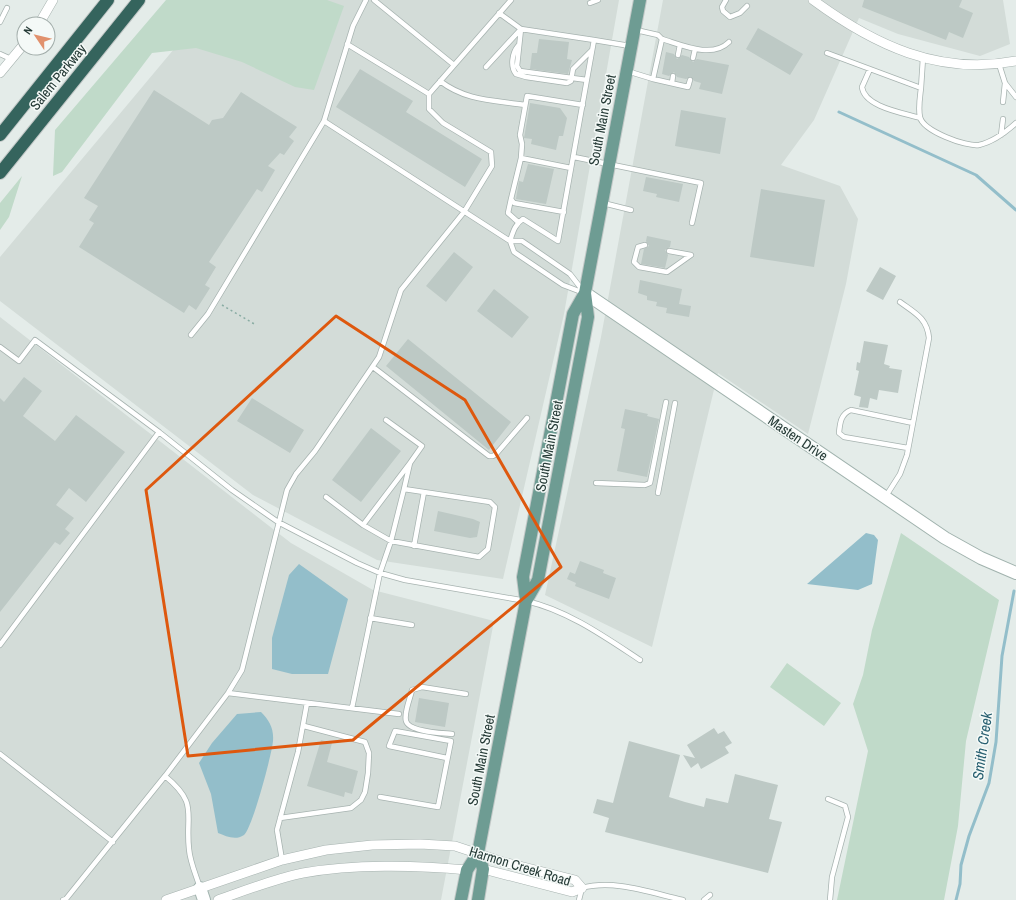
<svg xmlns="http://www.w3.org/2000/svg" width="1016" height="900" font-family="'Archivo Narrow',sans-serif">
	<rect width="100%" height="100%" fill="#e4ece9"/>
	<path fill="#d3dcd8" d="M215 0H619L564 314 503 579 377 560 253 495 0 301V257Z
		M663 0H1003L1010 44 980 56 898 34 859 18 814 120 781 165 840 186 858 219 846 284 808 434 718 373 652 647 545 595 601 337Z
		M0 317 291 543 373 590 494 621 441 900H0Z"/>
	<path fill="#c0dac9" d="M166 0H327L344 6 314 90 295 87 242 62 196 48 152 53 62 172 53 176 55 130Z
		M22 176 9 217 0 230V203Z
		M901 533 999 600 966 741 958 826 944 900H837L868 751 853 704 863 675 872 630Z
		M787 663 841 703 824 726 770 687Z"/>
	<path fill="#93beca" d="M866 533 874 535 878 540 872 584 858 590 807 584Z
		M299 564 348 599 328 674H292L272 669V638L289 575Z
		M261 712C269 720 274 728 273 741 272 754 252 829 244 835 235 841 226 836 218 833L211 794 199 763 212 743 237 714Z"/>
	<g fill="none" stroke-linecap="round" stroke-linejoin="round">
		<path stroke="#93beca" stroke-width="3" d="M839 112 976 175 1016 210
			M956 900 960 884 961 865 969 836 989 783 996 742 1002 656 1014 591"/>
	</g>
	<path fill="#bdc9c5" d="M864 0H962L959 7 973 13 963 38 949 32 946 40 862 7Z
		M758 28 803 54 790 75 746 49Z
		M539 39 569 42 567 59 572 60 568 74 530 69 532 53H537Z
		M666 52 674 54 677 59 682 55 689 57 693 62 697 59 729 65 722 94 699 89 701 83 694 81 691 77 686 79 677 77 674 72 669 76 662 74Z
		M360 69 413 101 406 112 482 159 465 187 336 107Z
		M154 90 209 125 212 120 223 118 241 92 297 127 289 137 294 141 284 155 280 153 268 166 275 170 262 192 257 189 209 262 216 267 205 285 210 288 196 310 189 305 184 313 79 247 94 223 89 220 98 206 84 198Z
		M530 103 560 108 567 118 563 136H559L556 150 531 144 532 139 524 138Z
		M681 110 726 118 720 154 675 146Z
		M528 164 554 169 546 204 516 199 519 181 523 182Z
		M646 177 683 184 679 202 656 197 657 194 643 191Z
		M761 189 825 200 814 267 750 257Z
		M647 236 671 241 670 247 665 250 668 255 665 268 641 264 644 249 649 246 646 241Z
		M454 252 473 267 446 302 426 286Z
		M880 267 896 276 883 300 866 291Z
		M640 280 682 289 679 304 691 306 689 317 666 313 667 308 656 306 657 302 647 300V296L638 293Z
		M494 289 529 317 512 338 477 311Z
		M408 339 511 422 489 450 386 366Z
		M864 341 888 345 884 364 890 366 889 368 902 370 898 393 879 390 877 400 870 398 868 408 859 407 861 397 854 395 859 371 856 370 857 362 860 363Z
		M24 377 42 391 23 416 55 441 76 415 125 452 86 502 69 488 56 505 74 518 65 529 70 533 60 545 55 542 0 612V398L4 402Z
		M252 398 304 430 290 453 237 421Z
		M625 409 648 414 647 416 659 419 647 477 617 471 625 429 621 428Z
		M371 428 401 451 361 502 332 480Z
		M438 511 473 519 480 522 477 537 470 538 434 531Z
		M580 561 604 570 603 573 616 578 609 599 575 586 576 583 567 579 570 572 575 574Z
		M419 698 449 703 445 727 415 722Z
		M714 728 718 734 724 731 732 743 725 747 729 753 701 769 698 763 691 768 683 755 695 758 687 745Z
		M321 740 332 743 327 762 358 771 352 794 345 792 344 797 307 786Z
		M629 741 680 755 669 797 685 802 704 807 706 798 728 803 735 774 778 785 769 819 782 822 768 873 605 832 609 818 593 813 597 799 613 803Z"/>
	<g fill="none" stroke-linecap="round" stroke-linejoin="round">
		<defs>
			<path id="lane" d="M374 0 454 65
				M726 0 722 7 723 11 730 17 740 13 747 6
				M590 3 598 0
				M499 13 521 29 594 40
				M0 22 7 8
				M521 29 517 66 520 71 587 80
				M662 39C682 45 712 59 729 42
				M347 44 429 94
				M518 46C512 53 510 67 516 74L526 77 567 83 571 81 573 69 592 50
				M827 53 921 88 923 58
				M0 54 11 59
				M678 55 680 45
				M693 58 695 49
				M999 64 1005 83 1016 97
				M486 67 521 29
				M870 69 862 87C864 107 904 113 920 118
				M627 71 653 79 662 39 658 35 636 30
				M653 79 688 87 690 80
				M440 81C466 101 493 100 525 105
				M672 83 673 76
				M921 88C920 97 918 108 920 117 923 131 966 147 979 145 993 142 1006 132 1016 123
				M1003 102 1005 83
				M324 121 510 241H522L570 274 584 292
				M1001 135 1003 119
				M574 157 701 183 692 223
				M521 158 522 144 520 135 527 96 583 105
				M511 199 508 213 518 222
				M603 203 631 210
				M564 212 514 203 511 199 521 158 571 168
				M645 245 638 247 634 262 639 267 667 272 691 255 669 251
				M584 293 563 285 514 252 510 241C513 232 515 224 523 219L558 241 594 40 630 46
				M191 335 208 314 324 121 353 26 366 0
				M0 347 19 361 35 340 159 432 232 490 278 522 357 563 380 573 405 580 526 601C567 610 605 637 640 660
				M373 367 489 456H493L496 454 527 418
				M386 420 422 446 410 463 404 489
				M908 448 844 437 839 433C840 422 841 414 851 410L913 423
				M596 483 645 485 650 483 666 402
				M658 493 675 403
				M886 496 900 474 907 455 929 338C927 318 915 313 900 302
				M326 497 363 525 410 463
				M414 546 424 492
				M370 618 412 625
				M0 645 159 432
				M228 693 399 714
				M352 708 380 573 391 541 404 489 490 502 495 507 488 549 479 557 391 541 363 525
				M452 734C442 733 409 732 406 721 404 714 409 701 411 694L412 690 422 687 466 694
				M0 754 113 842
				M165 776C199 804 185 813 189 849 190 862 196 875 200 888
				M380 797 438 807 451 741 395 731 389 746 447 758
				M828 799 845 806 848 817 832 877 830 900
				M280 818 351 808 361 800 365 792 368 773 369 753 365 742 304 726
				M282 860 277 830 298 752 307 703
				M63 900 66 899 165 776 228 693 242 670 287 490 296 474 315 451 379 357 401 290 464 212 492 166 491 152 443 123 429 109V94L511 0
				M579 900 582 888C614 879 651 893 683 900
				M704 900 710 895"/>
			<path id="street" d="M813 0C874 45 939 76 1016 61
				M39 24 53 0
				M0 73 24 44
				M166 900 282 860 326 850 372 845 420 844 455 846 503 862 575 880 582 888 572 892 483 869
				M218 900C246 890 274 879 303 873 353 864 416 865 467 870"/>
			<path id="secondary" d="M585 293 945 538 981 558 1016 573
				M200 888 204 900"/>
			<path id="primary" d="M526 601 538 580 588 317 585 293
				M461 900 467 870 478 853 526 601 523 577 573 314 585 293 640 0
				M478 900 483 869 478 853"/>
			<path id="highway" d="M0 135 108 0
				M0 173 139 0"/>
		</defs>
		<use href="#lane" stroke="#a7b3b0" stroke-width="6"/>
		<use href="#street" stroke="#a7b3b0" stroke-width="10"/>
		<use href="#secondary" stroke="#a1b3ae" stroke-width="14"/>
		<use href="#primary" stroke="#c2c8c7" stroke-width="14"/>
		<use href="#highway" stroke="#c2c8c7" stroke-width="14"/>
		<path stroke="#89aca3" stroke-width="1.5" stroke-dasharray="2 3" stroke-linecap="butt" d="M222 305 256 325"/>
		<use href="#lane" stroke="#fff" stroke-width="4.5"/>
		<use href="#street" stroke="#fff" stroke-width="9"/>
		<use href="#secondary" stroke="#fff" stroke-width="12"/>
		<use href="#primary" stroke="#6e9c93" stroke-width="12"/>
		<use href="#highway" stroke="#35645d" stroke-width="12"/>
	</g>
	<path fill="none" stroke="#de580e" stroke-width="3" stroke-linejoin="round" d="M336 316 465 400 561 567 353 740 188 756 146 490Z"/>
	<g text-anchor="middle" dominant-baseline="central" stroke-width="3" stroke-linejoin="round" paint-order="stroke">
		<g font-size="14" fill="#263b37" stroke="#f4f9f7">
			<text transform="translate(58 77) rotate(-51)">Salem Parkway</text>
			<text transform="translate(602 120) rotate(-79)">South Main Street</text>
			<text transform="translate(798 438) rotate(34)">Masten Drive</text>
			<text transform="translate(549 446) rotate(-79)">South Main Street</text>
			<text transform="translate(481 760) rotate(-79)">South Main Street</text>
			<text transform="translate(520 866) rotate(17)">Harmon Creek Road</text>
		</g>
		<g font-size="15" font-style="italic" fill="#275f70" stroke="#f4f9f7">
			<text transform="translate(982 746) rotate(-82)">Smith Creek</text>
		</g>
	</g>
	<g transform="translate(36 36) rotate(305)"><circle r="19" fill="#f4f9f7" stroke="#a2adaa"/>
	<path d="M0-3L7 15L0 10L-7 15Z" fill="#e1916d"/>
	<text y="-6" font-size="11" font-weight="bold" text-anchor="middle" fill="#263b37">N</text>
	</g>
</svg>
